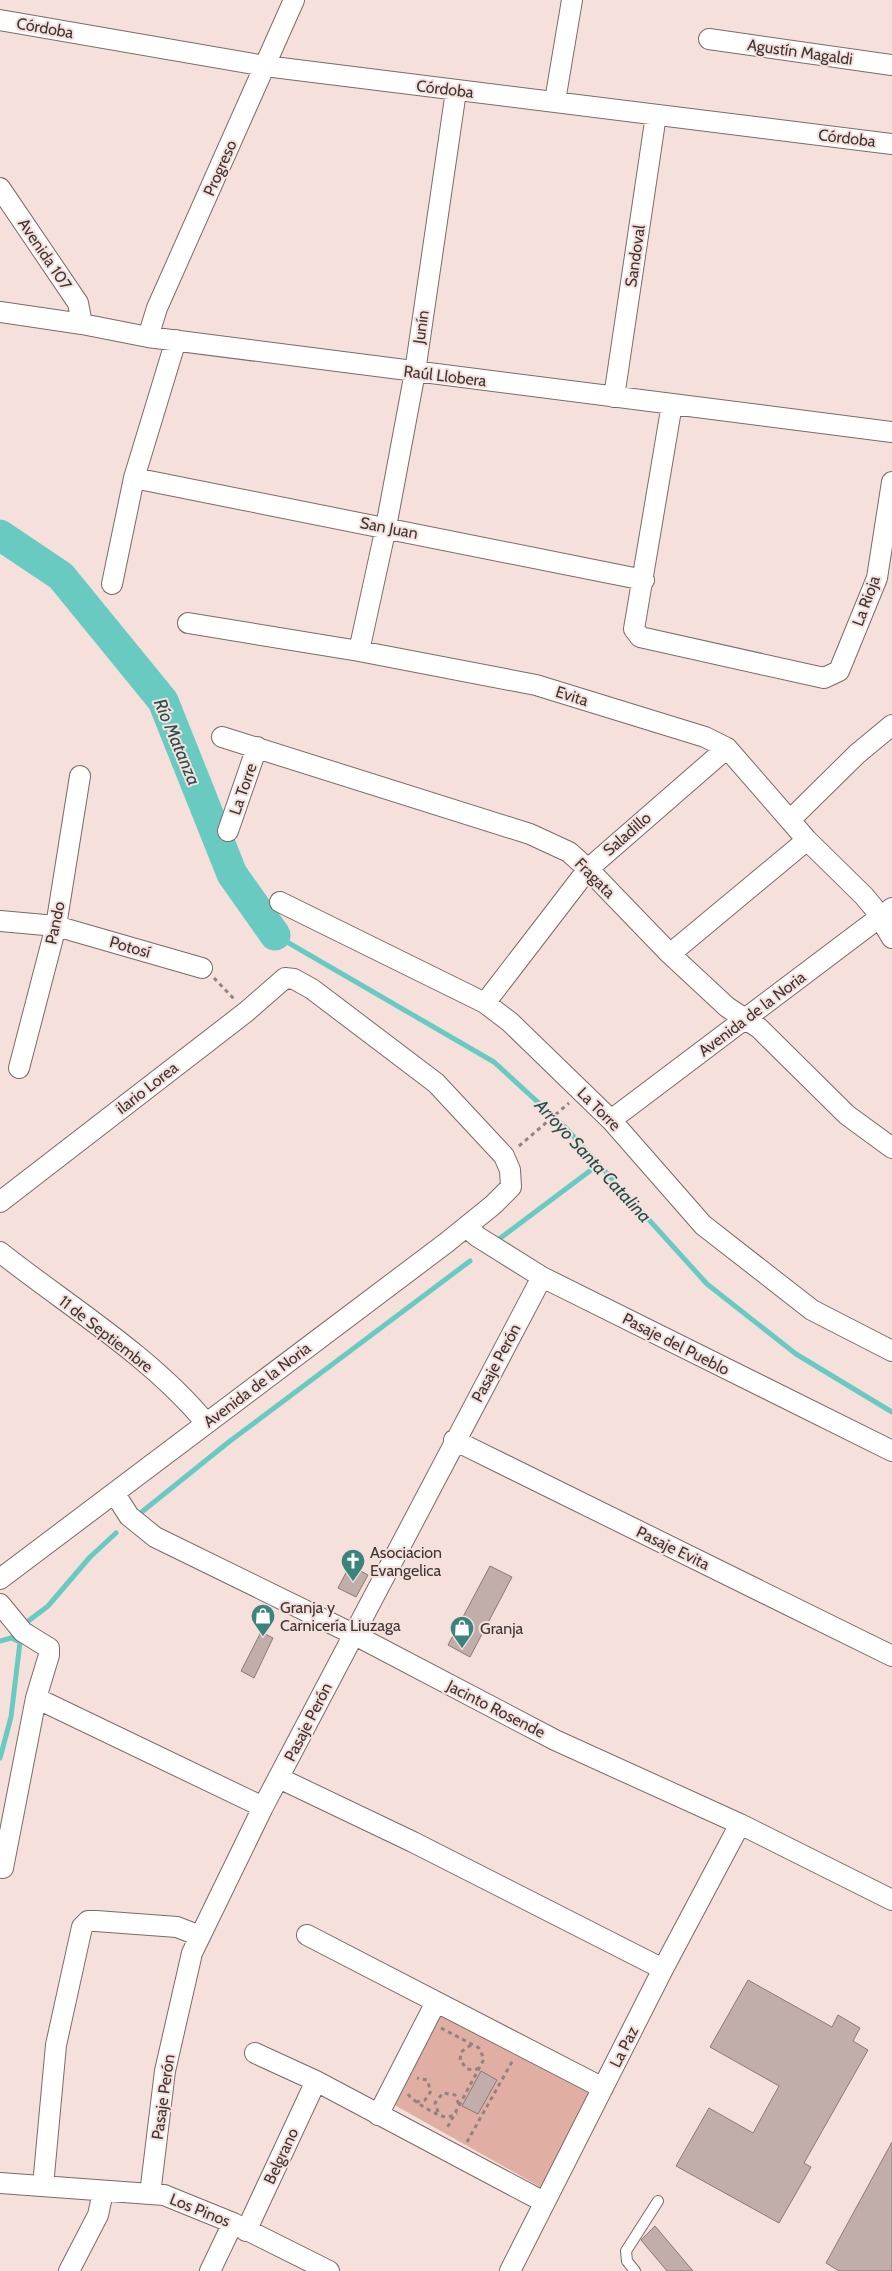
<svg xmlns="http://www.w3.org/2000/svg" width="892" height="2271" font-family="Cabin,sans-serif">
	<rect width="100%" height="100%" fill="#f5e0dc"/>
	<path fill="#e1aea4" d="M442 2013 595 2092 542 2188 391 2103Z"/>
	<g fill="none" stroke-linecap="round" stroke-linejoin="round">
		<path stroke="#69cac2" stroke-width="5" d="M275 935 494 1062 565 1127 707 1284 796 1354 892 1412
			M495 1242 599 1164
			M138 1515 230 1441 470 1261
			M27 1622 48 1606 90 1557 116 1533
			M0 1641 11 1638
			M0 1758 11 1717 20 1642 11 1638 16 1633"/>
		<path stroke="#69cac2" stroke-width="31" d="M0 535 61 576 163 701 232 874 275 935"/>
	</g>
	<path fill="#c1aeaa" stroke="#8c7976" d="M350 1565 368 1575 356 1597 338 1588Z
		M490 1566 512 1577 470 1657 448 1645Z
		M261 1632 273 1638 254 1678 241 1671Z
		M748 1980 832 2027 838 2015 860 2028 853 2041 868 2050 804 2163 811 2167 779 2223 676 2166 709 2108 753 2133 779 2086 710 2047Z
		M481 2071 497 2080 478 2114 462 2106Z
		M892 2142V2271H839L826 2263Z
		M655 2226 693 2271H667L641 2240Z"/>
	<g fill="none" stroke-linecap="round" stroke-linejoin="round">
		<defs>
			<path id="lane" d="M635 2271 627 2261 626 2251 658 2201"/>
			<path id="street" d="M0 20 265 66 892 144
				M709 39 892 65
				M555 101 572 0
				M0 188 78 303 82 324
				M0 312 82 324 148 337 892 432
				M148 337 157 308 294 0
				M614 397 656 115
				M672 404 634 629 640 637 824 678 839 671 877 578 892 482
				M134 478 644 580
				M112 584 134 478 176 340
				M188 623 359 651 536 685 705 737 727 748 807 840 864 896 874 908 892 938
				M359 651 386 527 415 372 456 91
				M222 737 530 834 569 852 588 869 670 954 727 1007 759 1028 847 1115 892 1148
				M790 820 857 754 892 725
				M228 831 257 747
				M280 902 485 1003 510 1022 611 1120 703 1225 812 1310 892 1351
				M0 921 56 926 202 968
				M670 954 807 840
				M485 1003 588 869 727 748
				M19 1068 56 926 80 776
				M611 1120 892 908
				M0 1202 246 1012 285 978 294 979 312 989 436 1083 504 1156 510 1170 511 1187 493 1205 446 1243 0 1579
				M466 1227 478 1237 542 1277 892 1451
				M0 1252C68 1306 151 1356 206 1423
				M454 1440 892 1656
				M115 1494 129 1516 155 1537 353 1634 555 1740 740 1824 892 1900
				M0 1604 23 1632 49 1648V1655L36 1698 3 1868
				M36 1698 263 1807
				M279 1778 413 1842 663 1969
				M307 1935 603 2088
				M255 2053 316 2081 544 2202
				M378 2115 436 2002
				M0 2183 164 2195 233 2223 329 2271
				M43 2186 56 2045 82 1927 88 1921H96L177 1927 200 1936
				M150 2194 165 2071 192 1953 263 1807 542 1277
				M246 2231 316 2081
				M69 2271 98 2215 103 2192
				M210 2271 233 2223
				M510 2271 663 1969 740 1824"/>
		</defs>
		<use href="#lane" stroke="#7c6a67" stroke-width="12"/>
		<use href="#street" stroke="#7c6a67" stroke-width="22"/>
		<path stroke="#918380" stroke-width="3" stroke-dasharray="4 4" stroke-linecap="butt" d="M214 978 234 999
			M519 1146 569 1103
			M441 2028 479 2048 484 2059 446 2130
			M471 2045 461 2052 460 2060 467 2069 474 2070 479 2068
			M408 2094C412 2101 437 2116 446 2117 450 2117 453 2115 457 2113
			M416 2102 425 2100 431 2091 427 2080 417 2078
			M438 2112 435 2103 443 2093 455 2095 460 2107
			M467 2142 513 2060"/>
		<use href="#lane" stroke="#fff" stroke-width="10"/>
		<use href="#street" stroke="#fff" stroke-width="20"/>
	</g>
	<defs>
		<symbol id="church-pin" viewBox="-11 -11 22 30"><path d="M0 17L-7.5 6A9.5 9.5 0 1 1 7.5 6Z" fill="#3b837d" stroke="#f5e0dc"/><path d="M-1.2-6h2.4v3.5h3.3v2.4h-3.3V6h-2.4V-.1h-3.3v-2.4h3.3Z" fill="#fff"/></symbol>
		<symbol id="shop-pin" viewBox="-11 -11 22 30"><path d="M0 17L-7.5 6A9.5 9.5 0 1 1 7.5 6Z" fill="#3b837d" stroke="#f5e0dc"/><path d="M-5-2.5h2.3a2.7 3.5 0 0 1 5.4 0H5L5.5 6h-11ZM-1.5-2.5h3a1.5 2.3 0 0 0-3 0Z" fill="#fff"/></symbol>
	</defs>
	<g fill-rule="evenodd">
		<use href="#church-pin" x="339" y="1547" width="28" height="38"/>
		<use href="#shop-pin" x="249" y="1602" width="28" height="38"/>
		<use href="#shop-pin" x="448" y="1614" width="28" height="38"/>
	</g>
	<g text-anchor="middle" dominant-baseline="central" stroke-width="4" stroke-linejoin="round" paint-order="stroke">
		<g font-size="16" fill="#3e3634" stroke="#f5e0dc">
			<text transform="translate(45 28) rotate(10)">Córdoba</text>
			<text transform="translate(800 52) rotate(8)">Agustín Magaldi</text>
			<text transform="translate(445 89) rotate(7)">Córdoba</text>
			<text transform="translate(847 138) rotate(7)">Córdoba</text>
			<text transform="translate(220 168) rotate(-66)">Progreso</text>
			<text transform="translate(45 254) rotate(56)">Avenida 107</text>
			<text transform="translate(635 256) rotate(-82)">Sandoval</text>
			<text transform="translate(421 327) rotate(-82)">Junín</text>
			<text transform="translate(445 376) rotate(7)">Raúl Llobera</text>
			<text transform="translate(389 528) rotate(11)">San Juan</text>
			<text transform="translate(866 601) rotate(-70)">La Rioja</text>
			<text transform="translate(572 696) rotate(18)">Evita</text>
			<text transform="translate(243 789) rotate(-71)">La Torre</text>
			<text transform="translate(627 834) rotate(-41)">Saladillo</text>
			<text transform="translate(595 878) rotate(45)">Fragata</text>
			<text transform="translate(55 923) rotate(-78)">Pando</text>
			<text transform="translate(130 947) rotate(16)">Potosí</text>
			<text transform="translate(752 1014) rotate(-37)">Avenida de la Noria</text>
			<text transform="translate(147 1088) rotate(-38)">ilario Lorea</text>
			<text transform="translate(599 1109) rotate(45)">La Torre</text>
			<text transform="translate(106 1334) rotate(38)">11 de Septiembre</text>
			<text transform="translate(676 1344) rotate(27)">Pasaje del Pueblo</text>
			<text transform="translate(496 1363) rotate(-62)">Pasaje Perón</text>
			<text transform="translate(257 1385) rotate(-37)">Avenida de la Noria</text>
			<text transform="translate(673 1548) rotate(26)">Pasaje Evita</text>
			<text transform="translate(496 1709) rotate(27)">Jacinto Rosende</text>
			<text transform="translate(308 1722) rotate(-63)">Pasaje Perón</text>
			<text transform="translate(624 2047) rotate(-63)">La Paz</text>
			<text transform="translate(163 2097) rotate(-82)">Pasaje Perón</text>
			<text transform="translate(281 2156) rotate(-65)">Belgrano</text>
			<text transform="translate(200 2210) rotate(22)">Los Pinos</text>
		</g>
		<g font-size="16" fill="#3e3634" stroke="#f5e0dc" text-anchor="start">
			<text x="370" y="1552">Asociacion<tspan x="370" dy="18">Evangelica</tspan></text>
			<text x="280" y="1607">Granja y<tspan x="280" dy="18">Carnicería Liuzaga</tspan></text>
			<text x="480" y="1628">Granja</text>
		</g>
		<g font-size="18" font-style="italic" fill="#234f4c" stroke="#f5e0dc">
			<text transform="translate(177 742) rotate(67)">Río Matanza</text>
			<text transform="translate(593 1161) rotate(47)">Arroyo Santa Catalina</text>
		</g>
	</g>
</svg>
